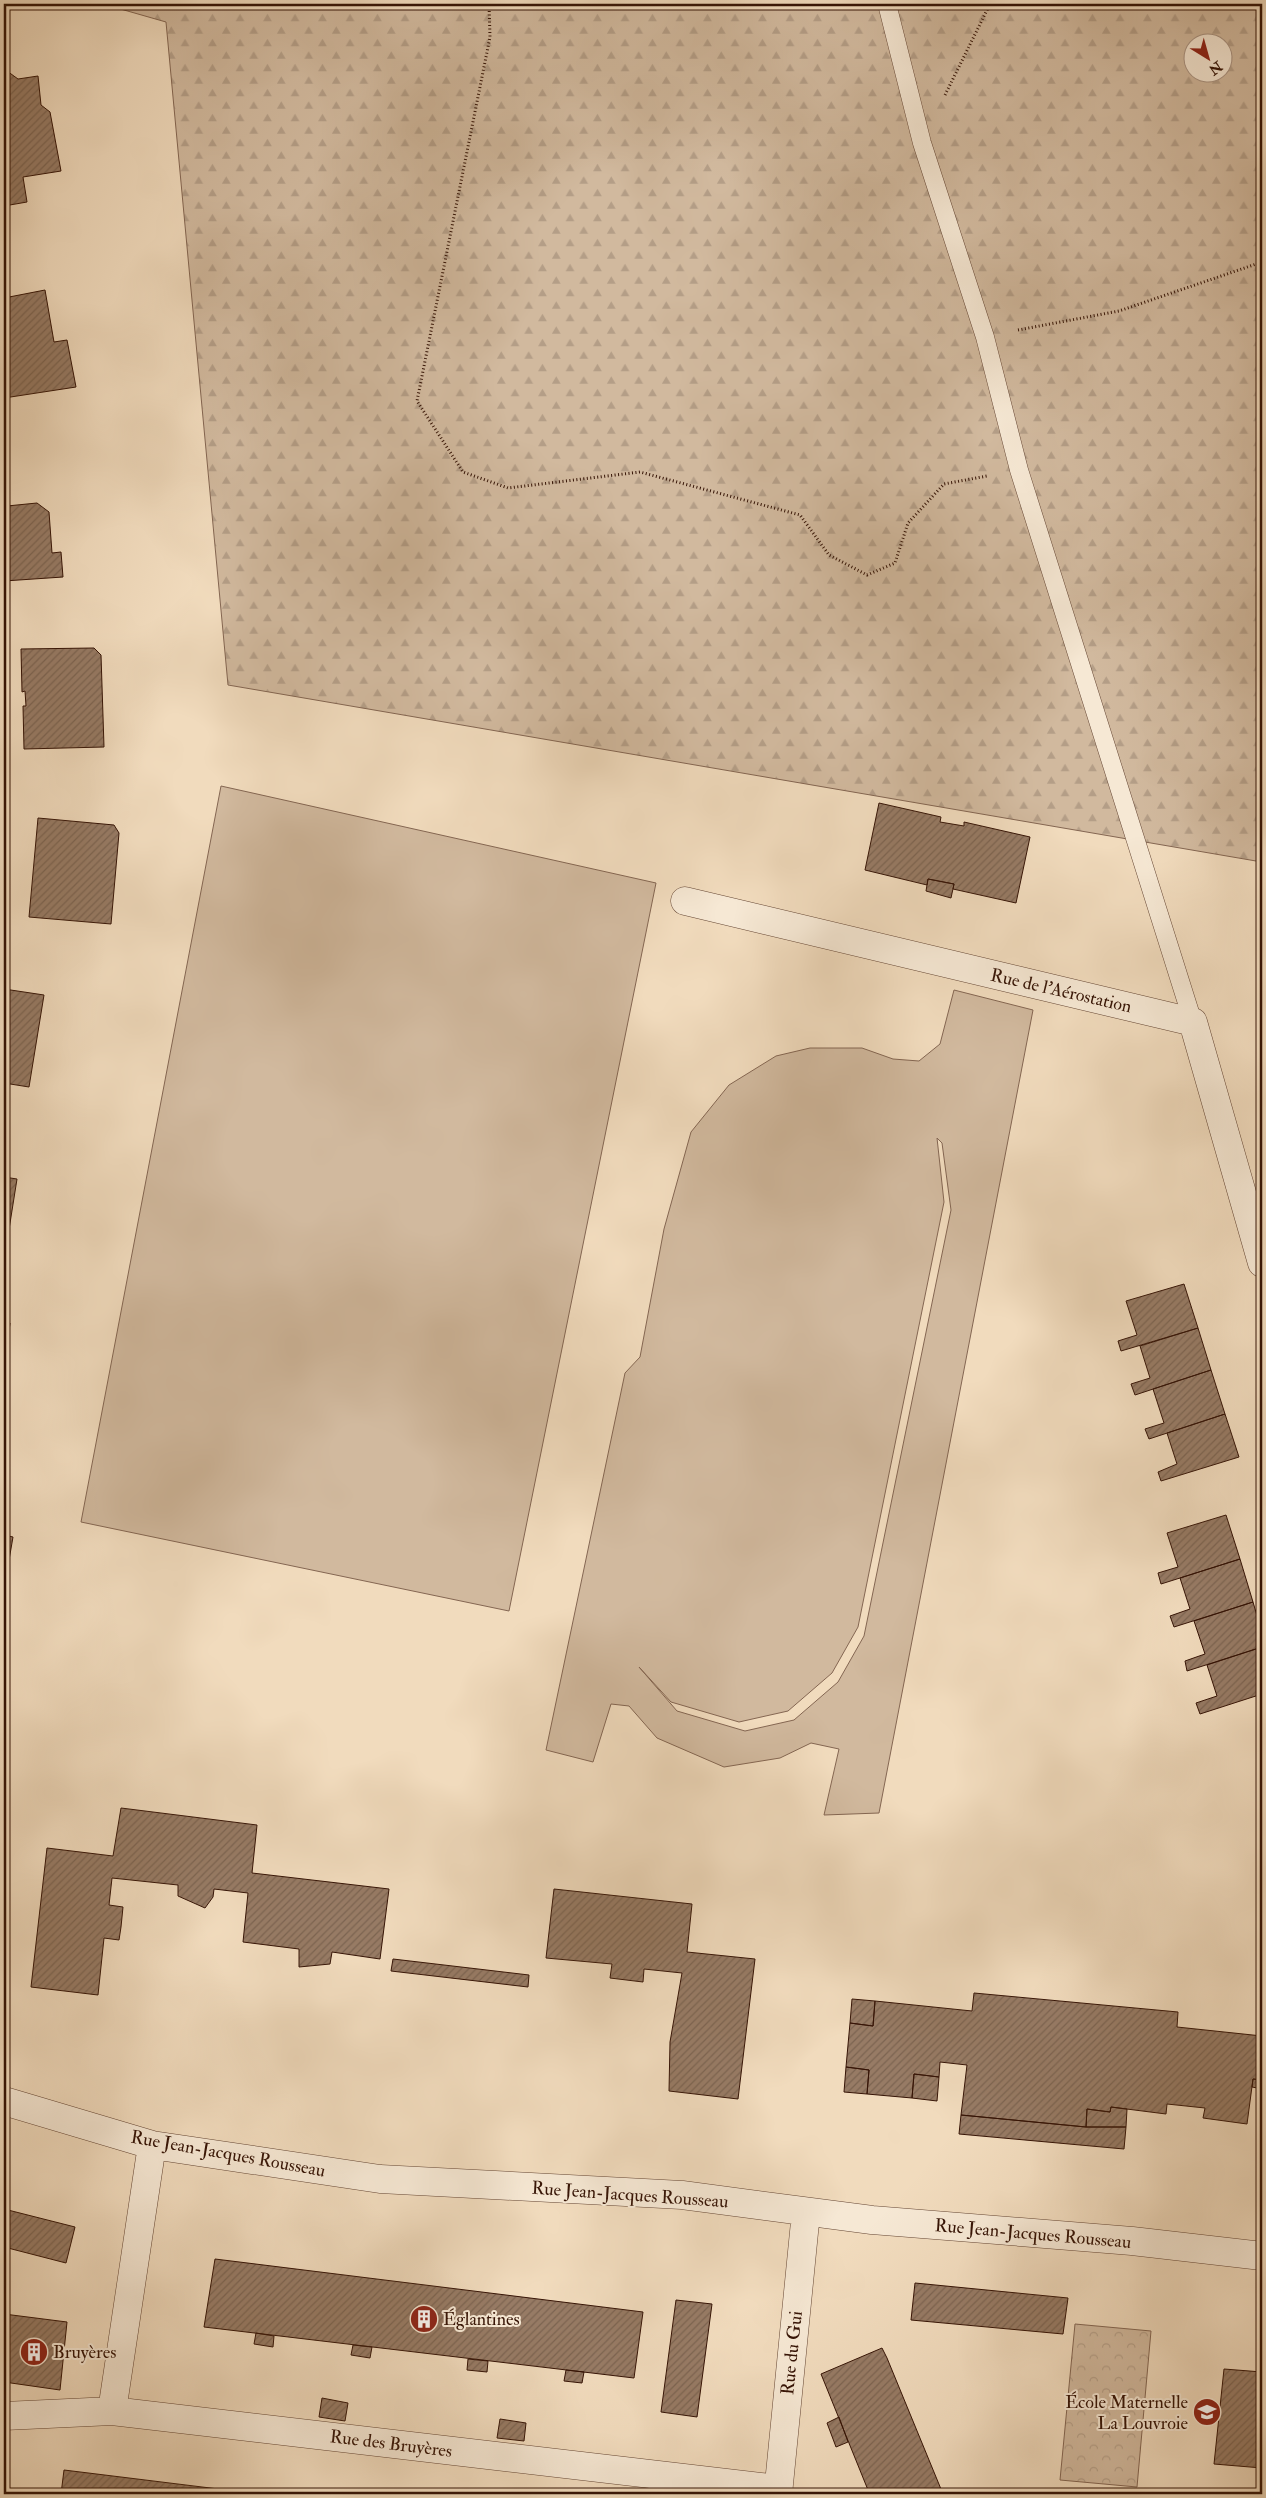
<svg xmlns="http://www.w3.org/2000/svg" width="1266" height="2498" font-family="'IM FELL Double Pica',serif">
	<defs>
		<pattern id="forest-firs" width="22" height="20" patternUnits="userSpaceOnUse" patternTransform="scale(1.25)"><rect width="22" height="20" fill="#d1b99e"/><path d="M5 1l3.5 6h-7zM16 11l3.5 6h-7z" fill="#b49e87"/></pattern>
		<pattern id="park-crowns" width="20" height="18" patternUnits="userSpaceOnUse" patternTransform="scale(1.25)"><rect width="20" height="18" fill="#d1b99e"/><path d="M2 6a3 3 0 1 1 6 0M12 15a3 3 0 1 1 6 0" fill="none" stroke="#b49e87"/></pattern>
		<pattern id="building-hatch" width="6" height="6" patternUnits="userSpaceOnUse" patternTransform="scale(1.25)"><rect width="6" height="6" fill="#977b65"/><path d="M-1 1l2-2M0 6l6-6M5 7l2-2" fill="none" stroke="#7c6451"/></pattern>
	</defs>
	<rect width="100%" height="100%" fill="#f1dbbd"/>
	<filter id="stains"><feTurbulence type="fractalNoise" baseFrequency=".004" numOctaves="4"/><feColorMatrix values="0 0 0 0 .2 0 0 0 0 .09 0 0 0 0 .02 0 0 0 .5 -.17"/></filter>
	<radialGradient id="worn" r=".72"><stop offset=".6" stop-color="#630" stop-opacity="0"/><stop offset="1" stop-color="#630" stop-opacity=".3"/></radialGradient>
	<path fill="url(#forest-firs)" stroke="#846652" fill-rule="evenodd" d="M103 4H1262V855L1256 861 228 685 166 22ZM1194 42H1224V72H1194Z"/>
	<path fill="url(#park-crowns)" stroke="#846652" d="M1075 2324 1151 2331 1137 2487 1060 2480Z"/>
	<path fill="#d1b99e" stroke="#846652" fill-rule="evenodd" d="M221 786 656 883 509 1611 81 1522Z
		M954 990 1033 1010 879 1813 824 1815 839 1749 811 1743 780 1758 724 1767 657 1738 629 1706 611 1704 593 1762 546 1750 625 1373 640 1357 664 1229 691 1132 729 1085 776 1056 810 1048H862L893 1059 919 1061 940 1044ZM937 1138 942 1143 951 1210 864 1636 838 1682 794 1720 745 1731 677 1711 639 1667 671 1702 739 1722 788 1711 832 1673 858 1627 944 1202Z"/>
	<path fill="url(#building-hatch)" stroke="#361406" d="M7 71 18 79 38 76 41 105 50 112 61 171 23 177 27 202 4 206V72Z
		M45 290 54 342 67 340 76 387 4 398V298Z
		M37 503 49 512 52 553 61 552 63 577 4 581V504L7 506Z
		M94 648 101 655 104 747 24 749 23 706H26L25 691 22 692 21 649Z
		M879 803 941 817 940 822 964 826V822L1030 837 1016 903 953 889 954 884 928 879 927 885 865 870Z
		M38 818 114 825 119 833 111 924 29 917Z
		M928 879 954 884 951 898 926 891Z
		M4 989 44 995 29 1087 4 1083Z
		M4 1177 17 1179 4 1261Z
		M1184 1284 1198 1328 1121 1351 1118 1341 1137 1335 1126 1301Z
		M4 1322 10 1323 4 1372Z
		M1198 1328 1211 1370 1135 1395 1131 1384 1150 1378 1140 1346Z
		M1211 1370 1225 1414 1149 1439 1145 1429 1164 1423 1153 1389Z
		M1225 1414 1239 1457 1161 1481 1158 1472 1177 1464 1167 1433Z
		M1226 1515 1240 1559 1161 1584 1158 1573 1178 1567 1167 1533Z
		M4 1535 13 1537 4 1589Z
		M1240 1559 1253 1602 1174 1627 1170 1616 1190 1609 1180 1578Z
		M1253 1602 1262 1633V1647L1187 1671 1185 1661 1205 1654 1194 1621Z
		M1262 1647V1694L1200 1714 1196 1703 1217 1696 1207 1665Z
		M121 1808 257 1825 252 1873 389 1889 380 1959 332 1952 330 1964 299 1967V1949L243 1942 248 1893 214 1889 213 1897 205 1908 178 1896V1885L112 1878 109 1905 123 1907 121 1927 119 1940 104 1938 98 1995 31 1987 47 1848 113 1856Z
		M554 1889 692 1904 687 1952 755 1959 738 2099 669 2091 670 2042 682 1973 644 1969 643 1982 610 1978 612 1964 546 1958Z
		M393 1959 529 1975 528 1987 391 1971Z
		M974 1993 1178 2012 1177 2027 1262 2036V2080L1253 2079 1247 2124 1203 2118 1205 2108 1167 2104 1166 2114 1111 2107 1110 2112 1087 2109 1086 2127 961 2115 967 2065 940 2062 939 2077 914 2074 912 2098 867 2094 869 2070 846 2067 850 2023 873 2026 875 2001 972 2011Z
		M852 1999 875 2001 873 2026 850 2023Z
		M846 2067 869 2070 867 2094 844 2092Z
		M914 2074 939 2077 937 2101 912 2098Z
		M1253 2079 1262 2080V2089L1252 2087Z
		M1111 2107 1127 2109 1126 2127H1086L1087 2109 1110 2112Z
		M961 2115 1086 2127H1126L1124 2149 959 2134Z
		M4 2209 75 2227 66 2263 4 2247Z
		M215 2259 643 2312 634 2378 204 2327Z
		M915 2283 1068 2298 1063 2334 911 2320Z
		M676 2300 712 2304 697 2417 661 2412Z
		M4 2314 67 2322 60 2390 4 2382Z
		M256 2333 274 2336 273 2347 254 2344Z
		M353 2345 372 2347 370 2358 351 2355Z
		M882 2348 887 2358 943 2494H869L868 2490 821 2374Z
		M468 2359 488 2361 487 2372 467 2370Z
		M1224 2369 1262 2372V2468L1214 2464Z
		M566 2370 584 2372 582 2383 564 2381Z
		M322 2398 348 2403 345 2421 319 2417Z
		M839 2417 848 2442 836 2447 827 2423Z
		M500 2419 526 2423 524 2441 497 2438Z
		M64 2470 259 2494H61Z"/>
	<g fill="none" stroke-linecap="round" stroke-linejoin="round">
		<defs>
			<path id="service" d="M887 4 922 143 985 337 1019 470 1193 1022"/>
			<path id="minor" d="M685 901 1193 1022 1262 1263
				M4 2101 152 2145 380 2179 682 2195 872 2220 1132 2241 1262 2256
				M112 2411 152 2145
				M4 2416 112 2411 779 2489
				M778 2494 806 2212"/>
		</defs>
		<use href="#service" stroke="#654634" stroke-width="19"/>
		<use href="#minor" stroke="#654634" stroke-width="29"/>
		<path stroke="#361406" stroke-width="3" stroke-dasharray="1 2.5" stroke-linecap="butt" d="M489 4 490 37 417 401 463 472 508 488 640 472 800 515 829 555 867 575 895 563 908 523 944 484 987 476
			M945 95 990 4
			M1018 330 1119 311 1262 262"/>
		<use href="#service" stroke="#f6e8d4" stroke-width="18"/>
		<use href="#minor" stroke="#f6e8d4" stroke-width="28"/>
	</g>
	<defs>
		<symbol id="building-disc" viewBox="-11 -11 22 22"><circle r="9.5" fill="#8f2418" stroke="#f6e8d4"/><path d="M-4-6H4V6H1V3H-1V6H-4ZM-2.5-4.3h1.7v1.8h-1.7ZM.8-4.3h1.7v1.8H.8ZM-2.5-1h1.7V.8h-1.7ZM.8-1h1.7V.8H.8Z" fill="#fff"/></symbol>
		<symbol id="school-disc" viewBox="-11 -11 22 22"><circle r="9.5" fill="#8f2418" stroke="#f6e8d4"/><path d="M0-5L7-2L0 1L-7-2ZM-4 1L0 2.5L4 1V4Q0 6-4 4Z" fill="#fff"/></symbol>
	</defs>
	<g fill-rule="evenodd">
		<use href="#building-disc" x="408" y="2303" width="32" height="32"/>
		<use href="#building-disc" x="18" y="2336" width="32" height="32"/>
		<use href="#school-disc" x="1191" y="2396" width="32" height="32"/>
	</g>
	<g text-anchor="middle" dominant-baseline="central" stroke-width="4" stroke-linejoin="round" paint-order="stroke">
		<g font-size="18" fill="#361406" stroke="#f6e8d4">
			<text transform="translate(1061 991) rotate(13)">Rue de l'Aérostation</text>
			<text transform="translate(228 2154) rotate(10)">Rue Jean-Jacques Rousseau</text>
			<text transform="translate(630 2195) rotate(4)">Rue Jean-Jacques Rousseau</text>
			<text transform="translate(1033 2234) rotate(5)">Rue Jean-Jacques Rousseau</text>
			<text transform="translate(792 2353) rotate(-84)">Rue du Gui</text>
			<text transform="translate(391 2444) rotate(7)">Rue des Bruyères</text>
		</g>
		<g font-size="18" fill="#361406" stroke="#f6e8d4" text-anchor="start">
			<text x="443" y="2319">Églantines</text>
			<text x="53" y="2352">Bruyères</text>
			<text x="1188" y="2402" text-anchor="end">École Maternelle<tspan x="1188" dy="21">La Louvroie</tspan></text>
		</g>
	</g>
	<rect width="1266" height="2498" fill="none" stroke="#f1dbbd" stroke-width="20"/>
	<rect x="5" y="5" width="1256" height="2488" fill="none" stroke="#361406" stroke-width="2.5"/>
	<rect x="10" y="10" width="1246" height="2478" fill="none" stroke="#361406"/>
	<g transform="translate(1208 58) rotate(143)"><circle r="24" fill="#f6e8d4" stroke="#a99382"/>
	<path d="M0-4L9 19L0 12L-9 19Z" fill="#8f2418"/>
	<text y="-8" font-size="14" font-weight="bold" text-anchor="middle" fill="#361406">N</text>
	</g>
	<rect width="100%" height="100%" filter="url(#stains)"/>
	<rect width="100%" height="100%" fill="url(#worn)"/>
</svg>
